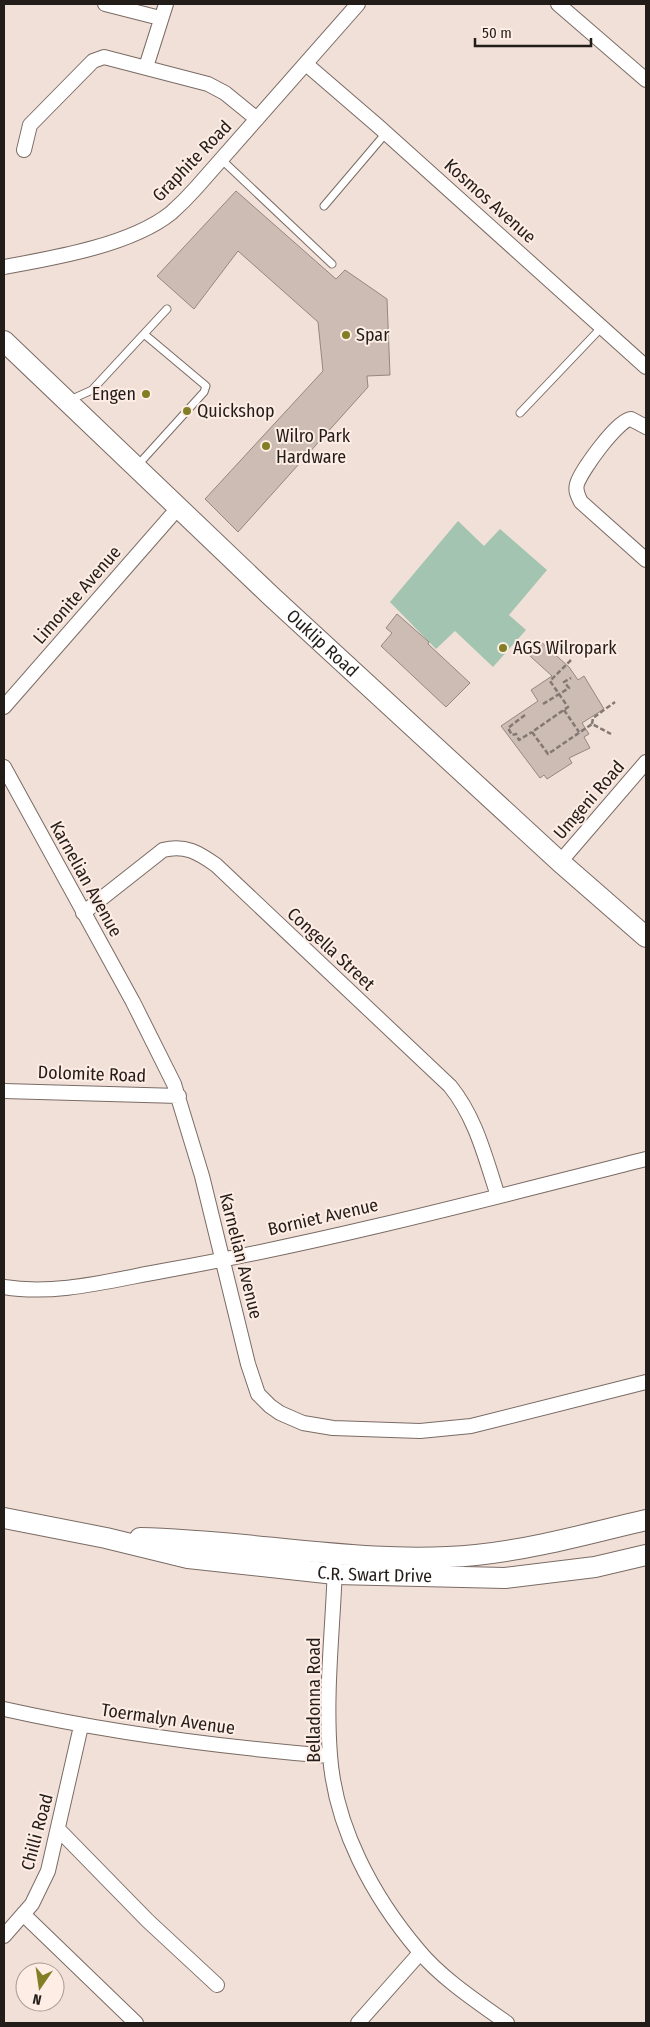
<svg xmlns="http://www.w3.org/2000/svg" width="650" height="2027" font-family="'Fira Sans Condensed',sans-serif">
	<rect width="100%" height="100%" fill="#f1e0d8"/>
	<path fill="#a2c4b0" d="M458 521 484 546 500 529 547 570 509 615 526 630 493 667 455 631 436 649 390 602Z"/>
	<path fill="#cdbcb4" stroke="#95867f" d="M236 191 336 279 345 270 387 299 390 375 367 376 368 387 238 532 205 499 323 371 318 322 238 251 194 309 157 276Z
		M397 614 429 642 428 644 470 683 446 707 381 646 392 633 386 628Z
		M540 641 569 667 578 680 584 676 604 709 582 723 589 734 584 737 590 748 569 758 572 763 547 779 544 775 540 778 501 726 538 701 531 690 552 676 529 655Z"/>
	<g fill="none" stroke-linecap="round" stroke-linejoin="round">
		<defs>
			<path id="lane" d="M222 160 332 264
				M324 206 386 133
				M70 400 92 390 167 309
				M520 413 601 328
				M137 466 204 392 206 386 144 334"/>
			<path id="street" d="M105 4 160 18
				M558 4 646 80
				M306 64 378 126 646 367
				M146 67 166 4
				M24 150 30 125 93 61 104 57 208 84 225 93 257 119
				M4 267C54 258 131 245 171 213 180 205 188 197 196 188L358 4
				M646 427 631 419C618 419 581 471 577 484 575 491 578 496 581 502L646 560
				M4 707 178 508
				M4 767 133 1002 174 1084 202 1176 248 1364 258 1394 270 1406 280 1413 303 1423 333 1428 420 1431 471 1426 646 1382
				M560 862 646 762
				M83 913 163 850C185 844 199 853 216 865L450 1086C476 1118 485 1157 498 1196
				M4 1091 179 1096
				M4 1287C58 1296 115 1279 168 1270 329 1241 488 1199 646 1159
				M335 1566C333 1628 325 1692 330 1755 335 1827 373 1897 419 1951 441 1978 479 2003 507 2023
				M4 1709C111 1733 220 1747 330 1756
				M58 1829 148 1921 217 1985
				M23 1914 136 2023
				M4 1936 32 1904 48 1871 81 1726
				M358 2023 420 1953"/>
			<g id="secondary">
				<path id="s1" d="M4 341 271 596 560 862 646 937"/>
				<path id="s2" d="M4 1518 106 1538 188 1558 335 1574 505 1578 595 1567 646 1555"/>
				<path d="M140 1538C252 1540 364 1566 476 1555 534 1549 590 1533 646 1520"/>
			</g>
		</defs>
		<use href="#lane" stroke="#7a6b64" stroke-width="9"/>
		<use href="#street" stroke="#7a6b64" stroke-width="16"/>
		<use href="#secondary" stroke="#7a6b64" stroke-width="22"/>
		<path stroke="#837873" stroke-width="2.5" stroke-dasharray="5 2.5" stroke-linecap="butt" d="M571 660 550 681 568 707 532 732 548 754 592 724 611 734
			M543 704 569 688 564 682 571 678
			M564 710 579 732
			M525 715 508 728 512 735 516 734 519 740 532 732
			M592 724 593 718 615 702"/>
		<use href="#lane" stroke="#fff" stroke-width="7"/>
		<use href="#street" stroke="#fff" stroke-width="14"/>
		<use href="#secondary" stroke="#fff" stroke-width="20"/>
	</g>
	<g fill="#827e26" stroke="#feede5" stroke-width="2">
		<circle cx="346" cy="335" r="5"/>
		<circle cx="146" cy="394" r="5"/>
		<circle cx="187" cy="411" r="5"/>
		<circle cx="266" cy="446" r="5"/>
		<circle cx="503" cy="648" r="5"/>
	</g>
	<g text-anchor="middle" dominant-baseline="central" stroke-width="4" stroke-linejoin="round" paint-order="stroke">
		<g font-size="18" fill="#231d1a" stroke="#feede5">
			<text transform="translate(192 161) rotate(-46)">Graphite Road</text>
			<text transform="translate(490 201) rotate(42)">Kosmos Avenue</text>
			<text transform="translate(77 595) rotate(-49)">Limonite Avenue</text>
			<text stroke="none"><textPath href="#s1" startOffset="439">Ouklip Road</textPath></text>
			<text transform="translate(589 800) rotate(-49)">Umgeni Road</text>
			<text transform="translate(86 879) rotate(61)">Karnelian Avenue</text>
			<text transform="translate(331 949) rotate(43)">Congella Street</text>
			<text transform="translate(92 1074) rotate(2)">Dolomite Road</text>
			<text transform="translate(323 1217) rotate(-13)">Borniet Avenue</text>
			<text transform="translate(241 1256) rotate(76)">Karnelian Avenue</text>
			<text stroke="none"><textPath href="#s2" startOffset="376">C.R. Swart Drive</textPath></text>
			<text transform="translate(314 1700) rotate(-90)">Belladonna Road</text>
			<text transform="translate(168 1719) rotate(8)">Toermalyn Avenue</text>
			<text transform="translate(37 1832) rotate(-75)">Chilli Road</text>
		</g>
		<g font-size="18" fill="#231d1a" stroke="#feede5" text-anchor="start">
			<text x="356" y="335">Spar</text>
			<text x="136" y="394" text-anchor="end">Engen</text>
			<text x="197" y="411">Quickshop</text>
			<text x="276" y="436">Wilro Park<tspan x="276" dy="21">Hardware</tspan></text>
			<text x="513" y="648">AGS Wilropark</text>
		</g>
	</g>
	<rect width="650" height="2027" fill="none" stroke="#231d1a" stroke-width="10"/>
	<g transform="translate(40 1987) rotate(193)"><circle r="24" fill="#feede5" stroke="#a69a94"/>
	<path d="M0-4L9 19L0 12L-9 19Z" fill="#827e26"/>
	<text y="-8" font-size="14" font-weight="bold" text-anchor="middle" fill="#231d1a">N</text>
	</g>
	<path d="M475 38v8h116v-8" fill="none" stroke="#231d1a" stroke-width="2.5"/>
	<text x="482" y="38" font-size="15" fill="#231d1a" stroke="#feede5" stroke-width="4" paint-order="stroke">50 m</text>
</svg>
